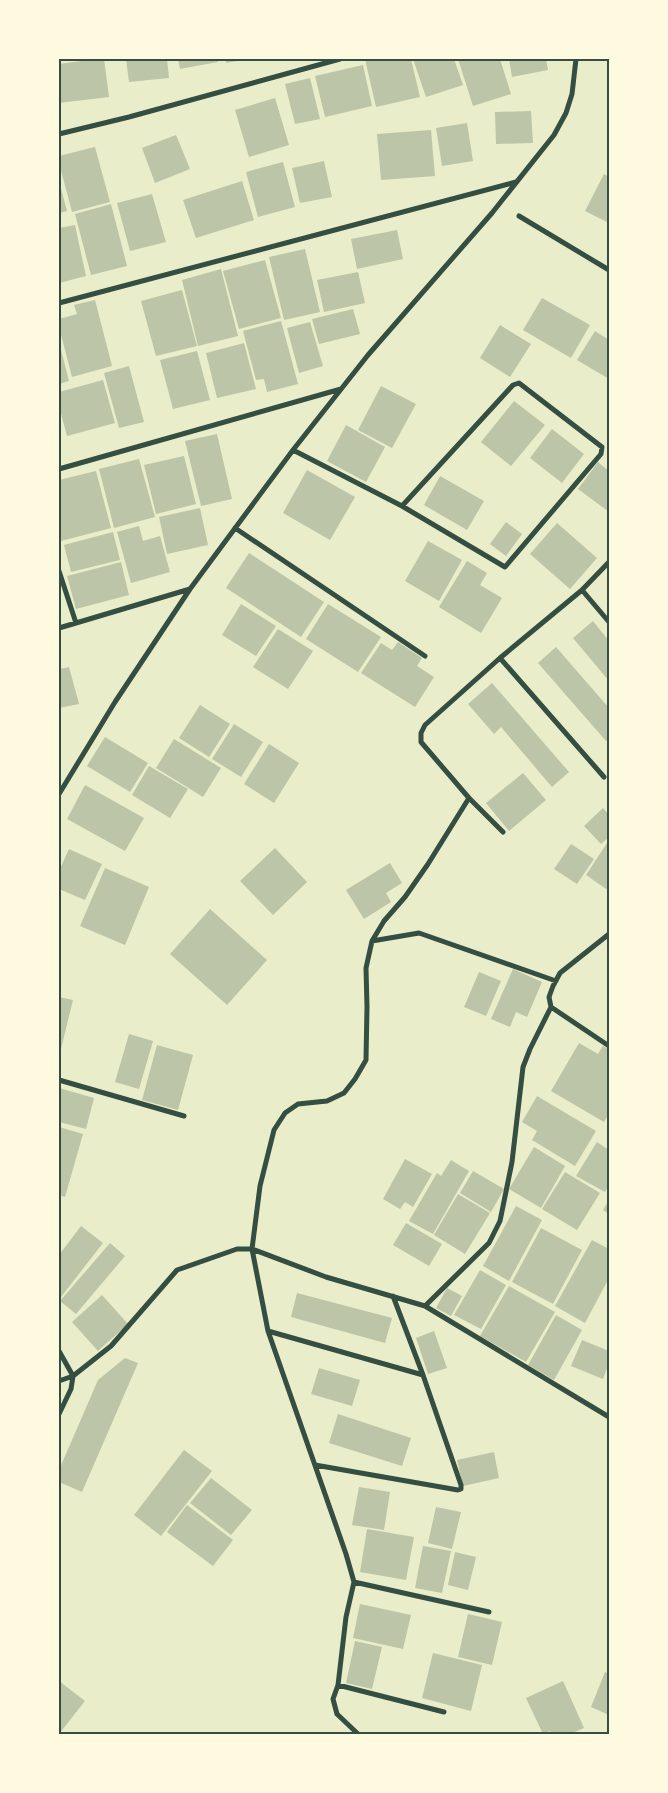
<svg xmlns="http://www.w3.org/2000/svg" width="668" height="1793" font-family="Figtree,sans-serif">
	<rect width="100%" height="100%" fill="#e9edc9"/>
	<path fill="#bcc5a7" d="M96 59H104L109 97 59 103V64Z
		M126 59H167L169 78 129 82Z
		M178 59H217L218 62 180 69Z
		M226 59H243V60L226 63Z
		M365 59H411L420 97 376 107Z
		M413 59H454L463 85 426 97Z
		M458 59H500L511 94 473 106Z
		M509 59H546L548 70 512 77Z
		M363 65 372 106 325 117 315 76Z
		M310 78 320 119 295 124 285 84Z
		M275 98 289 145 249 157 235 110Z
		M531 111 533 143 496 144 495 112Z
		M467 123 473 161 442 166 436 128Z
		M431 130 435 176 381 180 377 134Z
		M176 135 190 169 155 183 142 148Z
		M95 147 110 202 72 212 59 163V156Z
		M324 161 332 197 300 203 292 168Z
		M283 162 295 207 258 217 246 172Z
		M604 174 609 177V223L585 211Z
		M59 181 67 211 59 213Z
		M242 181 254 220 196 238 183 200Z
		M152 194 166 242 130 251 117 203Z
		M111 204 127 266 91 275 75 214Z
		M75 225 86 276 59 283V228Z
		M397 230 403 259 357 269 351 239Z
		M305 249 320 312 284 320 269 257Z
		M265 260 281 318 239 329 223 271Z
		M221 269 238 336 198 346 182 280Z
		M358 272 365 303 324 312 317 280Z
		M182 290 197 346 156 356 141 301Z
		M542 298 590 325 571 358 523 330Z
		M95 300 112 366 72 377 59 327V319L77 314 74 305Z
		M353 309 360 334 319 344 312 319Z
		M281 321 298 384 267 392 264 379 256 380 243 331Z
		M310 322 323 366 299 373 287 328Z
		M500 325 531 344 510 377 480 358Z
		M595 331 609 340V379L577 360Z
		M59 342 69 381 59 384Z
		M244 343 256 389 217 398 206 353Z
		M197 351 210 400 173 409 160 360Z
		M129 366 144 422 119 428 104 373Z
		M103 380 115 423 67 436 59 406V392Z
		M381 386 416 404 392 448 358 430Z
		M514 401 545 425 511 466 481 442Z
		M346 425 385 447 366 482 327 461Z
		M552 429 584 454 562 483 530 458Z
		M217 434 232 499 201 506 185 441Z
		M184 456 196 504 156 514 144 465Z
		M139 459 155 517 114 528 99 469Z
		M598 462 609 471V512L578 489Z
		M307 470 355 497 330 540 283 513Z
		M96 471 111 528 61 541 59 534V480Z
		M440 476 484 501 467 530 424 505Z
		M200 508 208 545 167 554 159 517Z
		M506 522 522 534 506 556 490 544Z
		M557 523 597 558 570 589 530 554Z
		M139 526 143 541 160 536 170 572 131 583 117 532Z
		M113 532 120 560 71 572 64 545Z
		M428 541 462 560 439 601 405 581Z
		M249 553 324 602 301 637 226 588Z
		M467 561 487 573 480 585 502 598 481 633 439 607Z
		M121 562 129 595 76 609 67 576Z
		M241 604 276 626 256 656 222 635Z
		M328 604 381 637 358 672 306 639Z
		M593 621 609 641V681L573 638Z
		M278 629 313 651 288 689 253 667Z
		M398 642 422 658 417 666 434 677 415 707 361 673 381 643 392 650Z
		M556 647 609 708V738L606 741 538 663Z
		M69 667 79 704 59 708V669Z
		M492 683 569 772 552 787 501 727 494 734 468 704Z
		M200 705 230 724 209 757 179 738Z
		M234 724 263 742 241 777 212 759Z
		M105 737 148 763 130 792 87 766Z
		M174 739 221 768 203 797 156 768Z
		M269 744 299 763 274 803 244 784Z
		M149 766 188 789 170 818 132 795Z
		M523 773 546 800 509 831 486 803Z
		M85 785 144 818 125 851 67 819Z
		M603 808 609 815V837L601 844 584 826Z
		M609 840V891L586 875Z
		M571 844 594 859 577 884 554 869Z
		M275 848 307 882 273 915 240 881Z
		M69 849 102 864 85 900 59 889V871Z
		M390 863 402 883 386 893 391 902 364 919 346 890Z
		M105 868 149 887 125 945 80 926Z
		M210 909 267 960 227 1005 170 954Z
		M513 969 542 982 527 1017 516 1012 510 1027 491 1019Z
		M479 972 501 981 486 1016 464 1007Z
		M59 997 73 1000 59 1057Z
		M129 1034 153 1041 139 1089 115 1082Z
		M579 1043 598 1054 603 1046 609 1050V1113L604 1122 551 1091Z
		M157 1045 193 1055 178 1110 142 1100Z
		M59 1088 94 1098 86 1129 59 1122Z
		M537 1096 596 1131 575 1166 532 1140 537 1131 522 1122Z
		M59 1127 83 1134 65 1197 59 1195Z
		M597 1142 609 1150V1185L605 1192 576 1176Z
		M534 1147 565 1166 541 1208 509 1189Z
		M405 1159 432 1174 413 1207 405 1202 400 1209 383 1199Z
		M451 1160 469 1171 433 1234 409 1221 437 1173 441 1176Z
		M473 1171 504 1189 491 1212 460 1193Z
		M565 1172 600 1193 577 1230 542 1209Z
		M458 1194 490 1213 465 1254 434 1235Z
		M609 1200V1214L603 1210Z
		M516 1206 542 1220 509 1281 483 1266Z
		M406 1223 442 1244 429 1266 393 1245Z
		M81 1226 103 1243 61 1297 59 1295V1255Z
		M541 1228 582 1250 553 1304 512 1282Z
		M592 1240 609 1249V1278L585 1323 555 1306Z
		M110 1243 125 1256 76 1314 60 1301Z
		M480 1270 506 1285 481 1329 454 1315Z
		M509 1286 555 1312 526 1362 480 1336Z
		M447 1288 462 1296 451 1316 436 1308Z
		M297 1293 392 1318 385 1343 291 1317Z
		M102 1295 128 1324 98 1351 72 1322Z
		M556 1315 582 1330 554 1380 528 1365Z
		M434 1331 447 1368 428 1374 416 1338Z
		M582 1340 609 1351V1363L603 1379 571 1366Z
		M125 1358 138 1363 82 1492 59 1482V1470L98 1380Z
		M319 1368 360 1380 352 1406 311 1394Z
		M338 1414 411 1438 402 1466 329 1443Z
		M184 1450 212 1471 161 1536 134 1515Z
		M494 1452 499 1478 463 1486 457 1460Z
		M211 1478 252 1510 231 1535 190 1503Z
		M359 1487 390 1492 384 1530 352 1525Z
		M187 1505 233 1540 213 1566 167 1532Z
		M436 1507 461 1512 452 1549 428 1543Z
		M367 1529 414 1537 406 1580 360 1572Z
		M423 1546 451 1551 442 1593 415 1588Z
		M455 1552 476 1557 468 1590 448 1585Z
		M360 1604 411 1615 403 1649 353 1638Z
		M468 1614 502 1622 492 1665 458 1657Z
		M355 1641 382 1647 372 1689 346 1683Z
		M433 1653 482 1665 471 1711 422 1698Z
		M605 1672 609 1674V1715L591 1707Z
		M59 1681 85 1701 59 1734Z
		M563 1681 584 1728 570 1734H552L550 1731 543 1734 526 1698Z"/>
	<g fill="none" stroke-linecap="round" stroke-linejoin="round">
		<path stroke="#344e41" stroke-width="5" d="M59 134 129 117 340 59
			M519 216 609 270
			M59 303 516 182
			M293 450 402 506 505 567 601 454 602 447 519 383 513 385 402 506
			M59 469 341 389
			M235 528 425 656
			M59 571 76 623 190 589 293 450 368 355 492 213 554 135 566 113 572 94 576 59
			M582 590 609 622
			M59 628 76 623
			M500 658 604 777
			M59 794 115 702 190 589
			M503 832 469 798 421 742V733L425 725 500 658 582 590 609 562
			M372 941 419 933 556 981
			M551 1007 609 1046
			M59 1080 184 1116
			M425 1306 489 1243 500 1221 512 1162 523 1067 530 1049 551 1007 549 997 553 986 560 973 609 934
			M268 1331 423 1375
			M59 1351 73 1376 71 1389 59 1414
			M59 1381 73 1376 111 1346 177 1270 237 1249H252L326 1277 425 1306 609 1417
			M315 1465 458 1490 461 1489V1485L423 1375 393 1296
			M354 1582 489 1612
			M338 1685 444 1712
			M358 1734 337 1714 333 1699 338 1685 346 1617 354 1582 346 1554 268 1331 252 1249 260 1186 274 1130 285 1113 298 1104 327 1101 344 1093 355 1079 366 1060 367 1007 366 968 372 941 384 921 405 897 428 864 469 798"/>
	</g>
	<rect width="668" height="1793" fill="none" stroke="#fefae0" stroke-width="120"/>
	<rect x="60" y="60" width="548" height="1673" fill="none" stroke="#344e41" stroke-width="2"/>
</svg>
